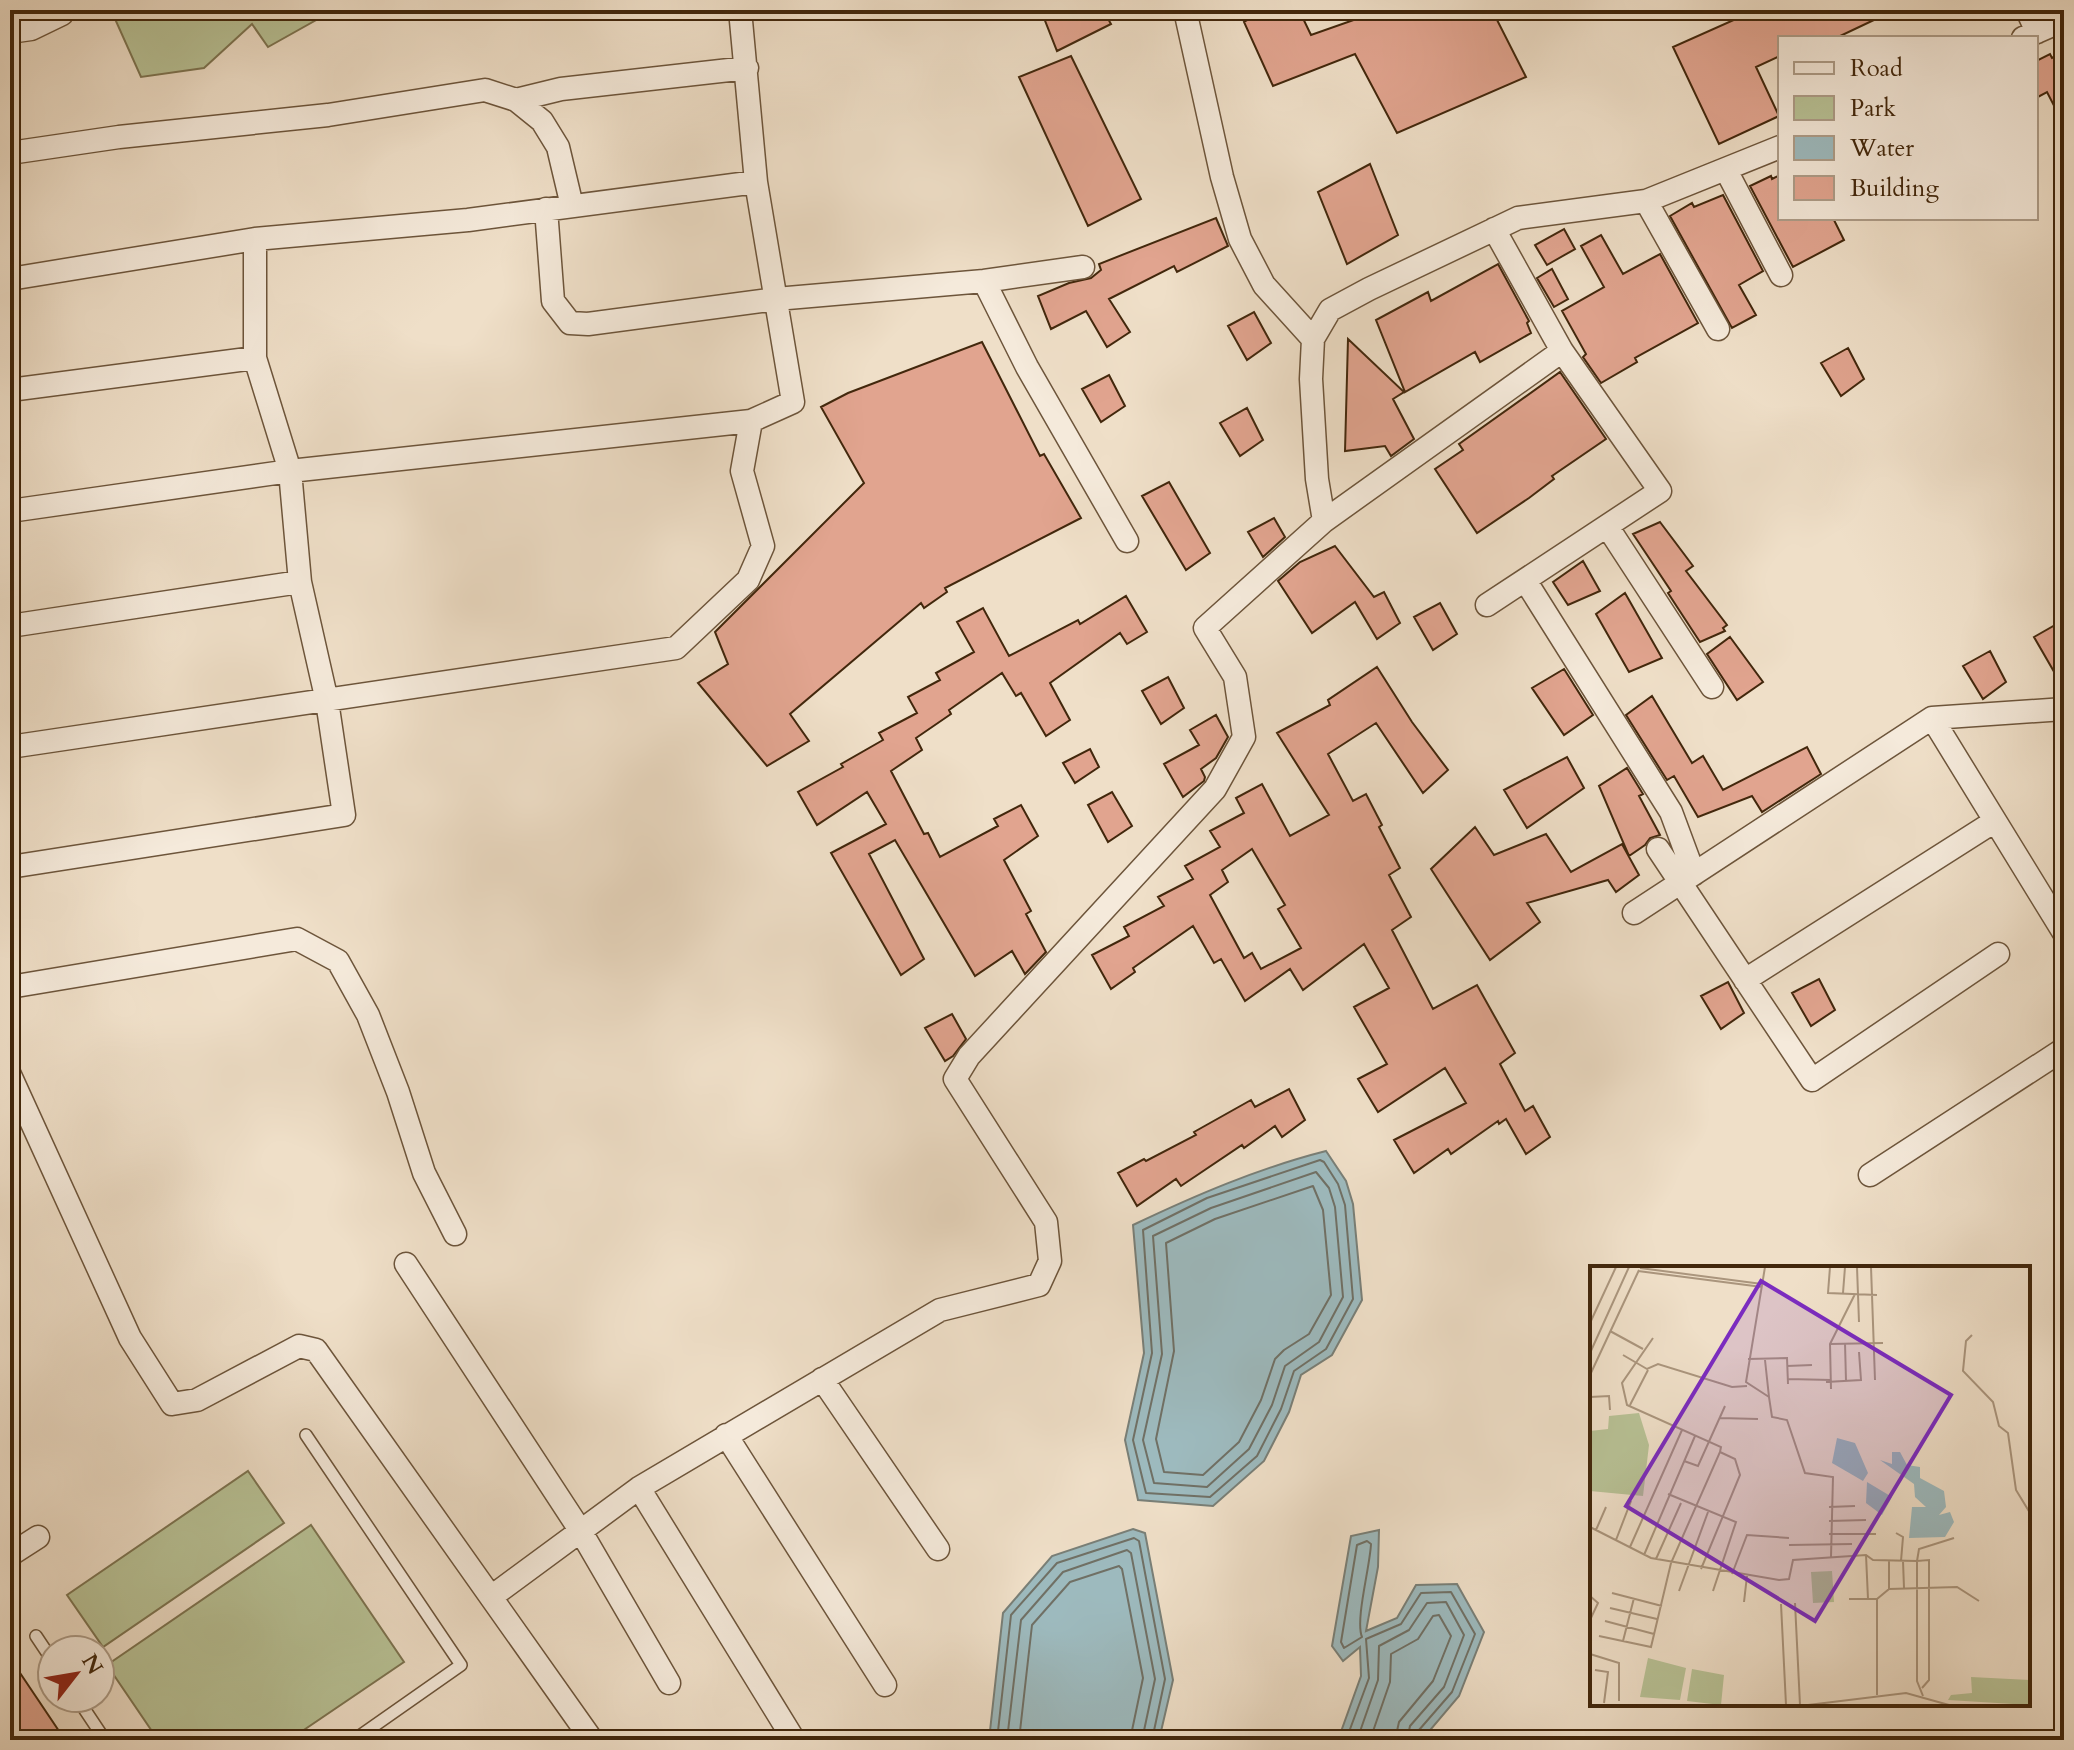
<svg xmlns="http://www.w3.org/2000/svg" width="2074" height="1750" font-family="Cardo,serif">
	<rect width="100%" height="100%" fill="#efdfc8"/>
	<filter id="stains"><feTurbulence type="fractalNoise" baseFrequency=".0025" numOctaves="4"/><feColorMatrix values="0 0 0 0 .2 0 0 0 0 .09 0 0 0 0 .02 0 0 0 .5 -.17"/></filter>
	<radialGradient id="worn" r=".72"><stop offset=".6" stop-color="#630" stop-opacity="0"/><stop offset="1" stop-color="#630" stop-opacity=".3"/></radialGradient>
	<path fill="#b8c296" stroke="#7d7451" stroke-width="2" d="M111 10H334L268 47 252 24 204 68 141 77Z
		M248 1471 284 1523 103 1647 67 1595Z
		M311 1525 404 1662 289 1740H158L107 1665Z"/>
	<path fill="#9dbabe" stroke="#797f77" stroke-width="2" d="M1326 1151 1346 1181 1353 1204 1362 1300 1332 1355 1301 1375 1289 1412 1264 1461 1213 1506 1138 1500 1125 1440 1144 1353 1133 1225C1196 1195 1259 1168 1326 1151Z
		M1133 1529 1145 1533 1173 1680 1159 1740H989L1003 1613 1052 1556Z
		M1379 1530 1378 1567 1366 1631 1397 1618 1416 1585 1457 1584 1484 1632 1459 1696 1425 1736V1740H1338L1361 1676 1360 1647 1343 1661 1332 1646 1351 1536Z"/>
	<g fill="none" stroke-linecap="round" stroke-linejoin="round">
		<path stroke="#707065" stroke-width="2" d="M1320 1160 1324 1162 1338 1184 1345 1205 1353 1299 1326 1349 1294 1371 1281 1409 1257 1456 1210 1497 1146 1493 1133 1440 1152 1353 1143 1230 1207 1198Z
			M1316 1172 1329 1188 1335 1207 1343 1297 1319 1342 1285 1366 1272 1405 1249 1449 1207 1487 1154 1483 1143 1440 1162 1354 1153 1236 1211 1208Z
			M1313 1186 1323 1210 1331 1295 1309 1334 1284 1350 1275 1359 1261 1400 1239 1442 1203 1475 1164 1472 1156 1439 1174 1351 1166 1243 1215 1219Z
			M1367 1541 1371 1544C1370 1567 1355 1620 1362 1637L1344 1648 1341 1642 1357 1545Z
			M997 1740 1011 1615 1057 1563 1134 1538 1139 1541 1165 1679 1152 1740
			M1007 1740 1021 1620 1063 1572 1127 1550 1131 1553 1155 1679 1142 1740
			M1019 1740 1032 1625 1070 1582 1119 1566 1122 1569 1143 1678 1130 1740
			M1346 1740 1369 1678 1366 1639 1401 1624 1421 1593 1451 1592 1475 1634 1452 1692 1419 1730 1417 1740
			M1357 1740 1378 1680 1379 1646 1409 1630 1427 1603 1446 1602 1464 1635 1444 1687 1410 1726 1407 1740
			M1370 1740 1390 1682 1391 1654 1418 1639 1433 1616 1439 1615 1451 1636 1433 1681 1399 1722 1395 1740"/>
	</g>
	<path fill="#e1a48f" stroke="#42270c" stroke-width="2" fill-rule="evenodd" d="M1065 10H1103L1111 24 1057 51 1044 18Z
		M1265 10H1299L1311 35 1382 10H1492L1526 77 1397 133 1355 54 1273 86 1244 22Z
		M1756 10H1895L1836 38H1780V56L1756 67 1779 116 1719 144 1673 47Z
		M2064 53V125L2047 92 2036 98V61L2050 54 2052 58Z
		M1071 56 1141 199 1088 226 1019 77Z
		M1370 164 1398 235 1347 264 1318 192Z
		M1780 175V218H1833L1844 240 1793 267 1750 186 1771 176 1772 179Z
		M1723 195 1763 271 1739 285 1756 315 1732 328 1670 216 1692 203 1694 207Z
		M1216 218 1228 246 1177 272 1174 266 1109 299 1130 332 1107 347 1086 311 1051 329 1038 296 1069 283 1091 278 1101 270 1099 264Z
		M1564 229 1575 249 1547 265 1535 245Z
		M1601 235 1623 274 1660 254 1698 323 1635 358 1637 362 1601 383 1583 357 1586 354 1562 311 1604 287 1581 246Z
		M1498 264 1529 321 1527 323 1531 333 1480 362 1475 352 1405 392 1376 320 1428 292 1431 301Z
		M1552 269 1568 299 1554 307 1537 278Z
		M1254 312 1271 343 1247 360 1228 326Z
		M1348 339 1404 392 1393 399 1414 439 1391 456 1385 446 1345 451Z
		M982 342 1040 456 1044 454 1081 518 945 588 947 592 924 608 921 603 790 714 809 741 767 766 698 683 728 664 715 632 864 483 821 407 848 393Z
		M1848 348 1864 379 1841 396 1821 363Z
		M1560 372 1606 439 1552 476 1554 479 1529 498 1477 533 1435 469 1463 450 1459 444Z
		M1109 375 1125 406 1101 422 1082 389Z
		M1247 408 1263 440 1240 456 1220 423Z
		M1169 482 1210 553 1186 570 1142 496Z
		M1274 518 1285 537 1263 557 1248 532Z
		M1660 522 1693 566 1686 571 1727 625 1723 628 1725 631 1700 642 1668 593 1671 591 1633 534Z
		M1335 546 1374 597 1384 592 1400 623 1377 639 1355 602 1312 633 1278 581 1300 562Z
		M1583 561 1600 591 1568 605 1553 582Z
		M1625 593 1662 658 1629 672 1596 614Z
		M1126 596 1147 632 1127 644 1120 633 1050 683 1070 720 1046 736 1021 693 1016 696 1002 673 949 710 951 714 916 738 922 750 891 771 924 834 928 833 940 857 998 826 994 819 1021 805 1038 836 1004 860 1031 911 1026 914 1046 952 1025 974 1012 951 975 976 895 840 869 854 924 959 901 975 831 853 886 824 867 792 817 825 798 792 843 767 841 764 883 740 879 733 917 713 908 697 940 680 936 673 974 652 957 622 983 608 1009 656 1078 620 1080 624Z
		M1440 603 1457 634 1433 650 1414 617Z
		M2064 620V689L2034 637Z
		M1730 637 1763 682 1737 700 1707 654Z
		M1990 651 2006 682 1983 699 1963 666Z
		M1377 667 1412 722 1448 770 1423 793 1376 723 1328 754 1353 801 1366 794 1382 825 1379 827 1400 868 1389 875 1411 917 1392 930 1433 1009 1477 985 1515 1053 1500 1064 1525 1111 1533 1106 1550 1137 1526 1154 1506 1119 1499 1124 1498 1121 1451 1154 1448 1149 1414 1173 1394 1140 1466 1103 1445 1068 1378 1112 1358 1079 1387 1064 1354 1007 1389 988 1364 944 1303 990 1290 969 1245 1001 1221 959 1214 963 1193 926 1133 968 1135 972 1111 989 1092 955 1129 936 1124 927 1164 906 1158 897 1193 879 1185 866 1220 847 1210 831 1244 813 1236 798 1262 784 1290 836 1329 815 1277 733 1330 705 1328 700ZM1252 849 1285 905 1278 909 1301 948 1261 969 1252 953 1244 958 1210 895 1228 882 1222 870Z
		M1564 669 1593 715 1564 735 1532 688Z
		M1168 677 1184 708 1161 724 1142 691Z
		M1652 696 1692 763 1703 756 1723 790 1807 747 1821 774 1762 812 1752 796 1698 817 1674 776 1667 780 1626 715Z
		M1216 715 1228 737 1216 758 1201 769 1205 777 1204 781 1183 797 1164 764 1199 745 1190 730Z
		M1090 749 1099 767 1075 783 1063 763Z
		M1567 757 1584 788 1527 828 1504 790Z
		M1627 768 1643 794 1639 796 1660 835 1650 838 1645 845 1629 856 1599 786Z
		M1112 792 1132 826 1108 842 1088 805Z
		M1475 827 1494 855 1546 834 1571 872 1622 844 1639 875 1616 892 1608 880 1527 903 1540 922 1490 960 1431 869Z
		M1819 979 1835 1010 1811 1026 1792 993Z
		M1728 982 1744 1013 1721 1029 1701 996Z
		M952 1014 966 1039 953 1056 945 1061 925 1028Z
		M1289 1089 1305 1120 1282 1137 1275 1126 1244 1148 1242 1145 1181 1186 1176 1179 1137 1206 1118 1173 1144 1159 1146 1161 1196 1135 1194 1132 1251 1100 1255 1107Z
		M10 1658 65 1740H10Z"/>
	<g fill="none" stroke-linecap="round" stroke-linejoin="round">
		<defs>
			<path id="service" d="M306 1435 461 1665 354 1740
				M36 1636 52 1660
				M77 1698 105 1740"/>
			<path id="minor" d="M1185 10 1222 177 1240 239 1264 285 1313 339
				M2027 10 2037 32
				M10 32 31 29 62 14
				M2023 38 2064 20
				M516 100 542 121 558 147 572 206
				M10 153 119 137 328 115 485 90 516 100 561 89 747 68
				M1726 170 1781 275
				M1646 201 1718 329
				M546 209 553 301 570 323 588 324 776 299 984 281 1083 267
				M10 279 255 239 468 220 756 182
				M984 281 1027 367 1127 541
				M10 390 255 358
				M10 511 290 471 751 421 793 402 756 182 740 10
				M1324 521 1562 351
				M1607 526 1712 687
				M1525 580 1671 812 1694 874
				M1487 605 1660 491 1562 351 1494 229
				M10 626 300 582
				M1932 718 2064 933
				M10 747 676 648 748 580 763 546 742 471 751 421
				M1658 849 1812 1080 1998 954
				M10 867 344 815 327 701 300 582 290 471 255 358V239
				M1634 913 1932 718 2064 709
				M1745 980 1995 821
				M10 987 297 939 338 961 368 1015 398 1092 424 1173 455 1234
				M10 1075 130 1338 172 1404 197 1400 299 1346 316 1350 592 1740
				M1870 1175 2064 1049
				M406 1264 580 1530 669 1683
				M822 1379 938 1549
				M726 1435 885 1685
				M639 1488 794 1740
				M10 1555 38 1537
				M491 1597 639 1488 940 1310 1039 1285 1050 1261 1046 1222 955 1079 969 1056 1215 789 1244 737 1235 677 1205 628 1324 521 1317 479 1311 379 1313 339 1330 310 1369 289 1518 218 1646 201 1780 147"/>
		</defs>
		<use href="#service" stroke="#6d553b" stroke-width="14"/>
		<use href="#minor" stroke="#6d553b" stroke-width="25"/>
		<use href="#service" stroke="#f5eadb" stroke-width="11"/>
		<use href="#minor" stroke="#f5eadb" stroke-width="22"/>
	</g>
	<g transform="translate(1590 1266)">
		<rect width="440" height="440" fill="#efdfc8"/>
		<path d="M49 147 59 179 53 230 0 225V165L18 163 19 150ZM242 305 244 336 223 337 221 306ZM58 392 96 402 90 434 50 431ZM102 403 134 409 131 439 97 435ZM381 411 440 414V439L358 434 361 429 382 427Z" fill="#b8c296"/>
		<path d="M247 172 265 177 278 207 273 215 242 197ZM302 186H310L317 199 330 201V212L354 225 356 241 349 249 360 246 364 256 355 271 319 272 322 241H336L325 231 324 218 290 194 302 198ZM277 216 302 231 292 249 276 237Z" fill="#9dbabe"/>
		<path fill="none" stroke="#aa957d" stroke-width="2" d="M175 1 156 116 179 131 182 151 197 154 215 207 243 211 241 291M240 1 238 27 287 29M267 1 269 56M281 1 285 114M50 2 172 18M48 5 172 21M253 27 255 1M0 57 26 1M20 65 53 83M382 69 376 75 373 105 403 136 409 160 418 167 426 224 440 247M255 77 256 115M240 78 293 77M0 87 39 1M33 89 57 103 68 98 142 121 157 120M158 93 197 92 198 118M175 94 179 131M197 100 222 99M0 109 49 4M198 113 241 114M236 116 271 114 269 86M241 123 240 78 265 28M0 131 19 130 20 144M40 139 58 104M130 152 168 153M94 195 108 200 135 140M78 228 146 256 123 325M239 241 265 240M239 255 276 254M0 261 61 292 189 314 199 313 203 294 276 289 283 294 327 295V415L333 430M6 264 16 241M306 267 313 271 311 295M239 268H286M26 274 41 235M199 279 262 278M40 281 92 164M54 289 105 170M276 289 278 333M66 293 91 237M313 295 314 322M111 303 150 209 145 193 130 186M142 308 157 269 199 272M299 323 367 321 389 335M89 325 118 246M22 327 72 340M0 330 8 337 0 354M259 333H287L299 323V294M154 336 157 310M205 337 210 439M191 338 196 439M20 342 67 353M15 355 64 368M9 370 61 381 81 297 130 186 131 181 37 139 32 117 63 72M33 375 44 332M0 388 29 397V435M5 404 18 406 14 437M332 422 339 414V294L327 295 329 283 364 272M287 429V333M10 439H99M218 439 316 427 359 439"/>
		<path fill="#7b2cbf" fill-opacity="0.15" stroke="#7b2cbf" stroke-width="4" d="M171 15 361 129 225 355 36 240Z"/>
		<rect width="440" height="440" fill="none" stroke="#42270c" stroke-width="4"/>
	</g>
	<rect width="2074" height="1750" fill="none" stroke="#efdfc8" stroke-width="40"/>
	<rect x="12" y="12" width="2050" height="1726" fill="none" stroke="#42270c" stroke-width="4"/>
	<rect x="20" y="20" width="2034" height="1710" fill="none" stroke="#42270c" stroke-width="2"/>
	<rect x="1778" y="36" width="260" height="184" fill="#f5eadb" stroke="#ad9c88" stroke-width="2"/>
	<rect x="1794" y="62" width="40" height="12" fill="#f5eadb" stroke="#ad9c88" stroke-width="2"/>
	<text x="1850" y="76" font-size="24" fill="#42270c">Road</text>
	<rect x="1794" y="96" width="40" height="24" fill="#b8c296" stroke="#ad9c88" stroke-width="2"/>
	<text x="1850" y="116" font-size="24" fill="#42270c">Park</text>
	<rect x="1794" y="136" width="40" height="24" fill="#9dbabe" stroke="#ad9c88" stroke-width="2"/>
	<text x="1850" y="156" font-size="24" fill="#42270c">Water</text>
	<rect x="1794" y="176" width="40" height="24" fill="#e1a48f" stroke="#ad9c88" stroke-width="2"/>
	<text x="1850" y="196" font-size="24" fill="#42270c">Building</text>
	<g transform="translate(76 1674) rotate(59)"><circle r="38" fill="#f5eadb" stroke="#ad9c88" stroke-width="2"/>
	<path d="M0-6L14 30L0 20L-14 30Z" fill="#8f2418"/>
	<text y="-12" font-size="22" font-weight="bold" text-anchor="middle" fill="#42270c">N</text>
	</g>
	<rect width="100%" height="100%" filter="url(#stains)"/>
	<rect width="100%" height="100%" fill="url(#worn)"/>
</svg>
